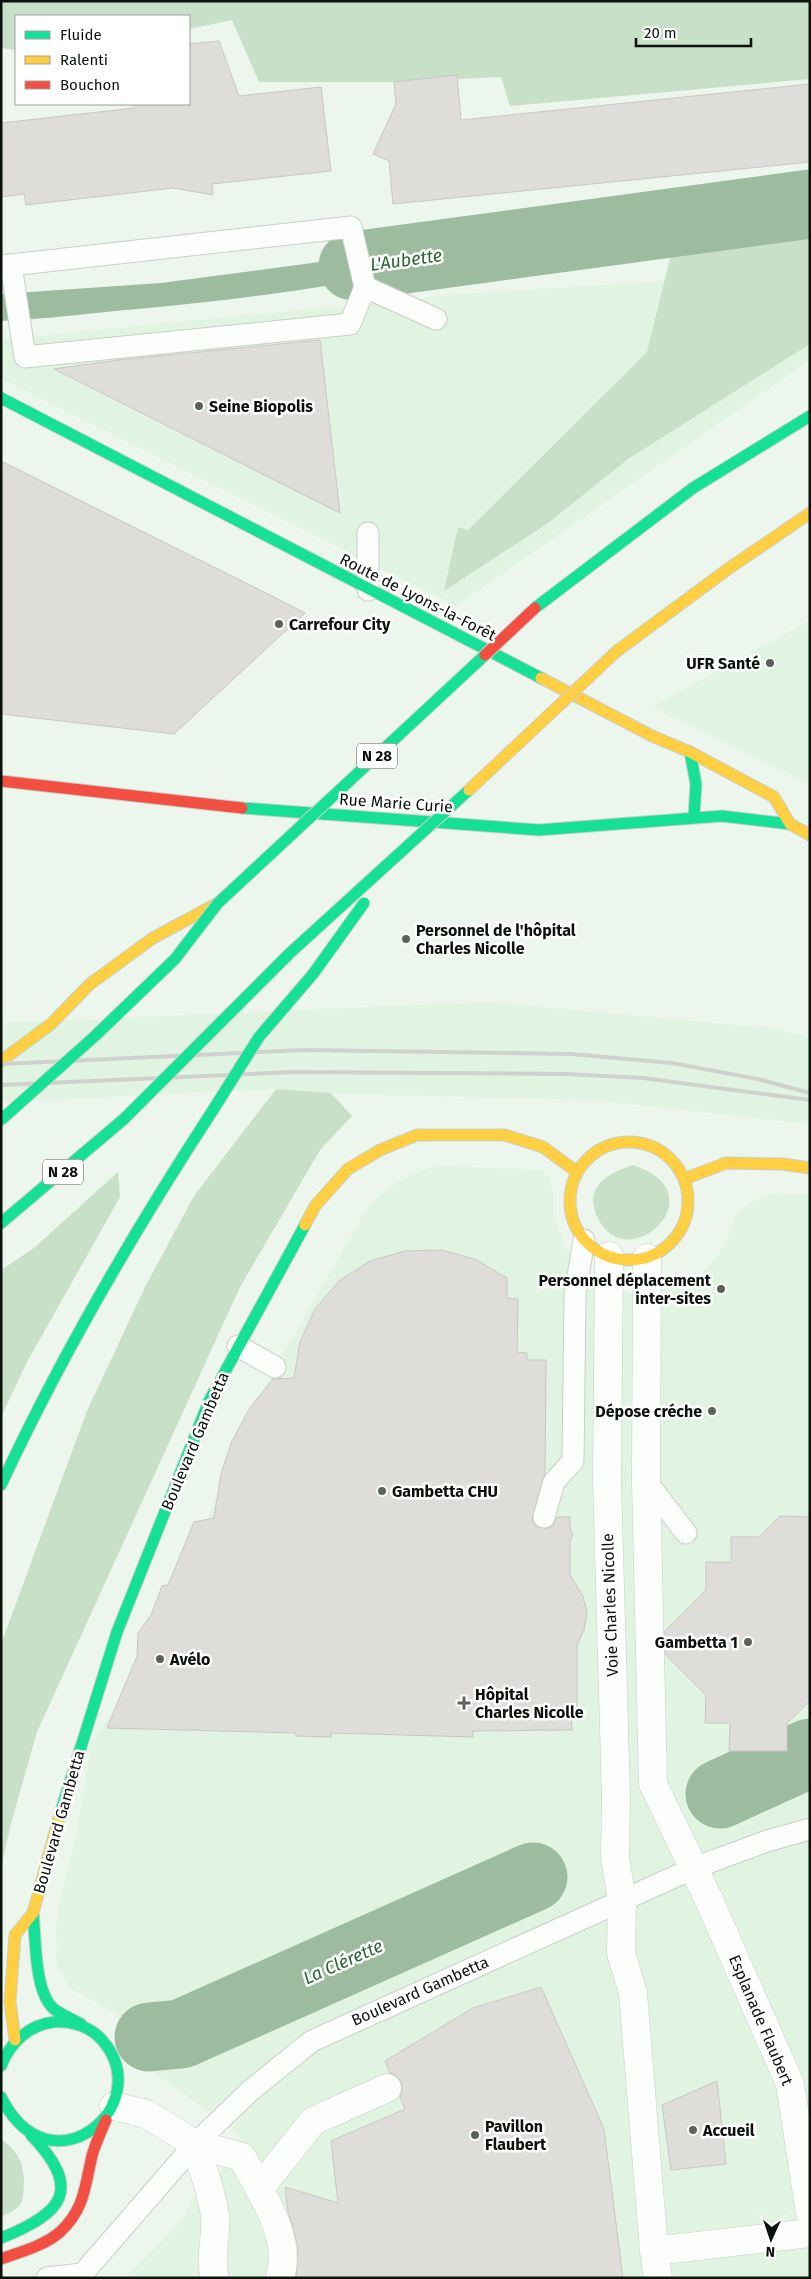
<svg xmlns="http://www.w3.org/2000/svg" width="811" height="2279" font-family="'Fira Sans',sans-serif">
	<rect width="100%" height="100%" fill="#ecf6ec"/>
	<path fill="#e1f3e1" d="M810 272V360L456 606 1 379V340L460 294Z
		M810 620V784L652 707Z
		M489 1002 778 1029 810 1038V1124L593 1100 318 1093 276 1089 1 1102V1023Z
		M440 1166 542 1170 549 1178 553 1189V1214L565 1247 591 1277 628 1293H644L684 1285 701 1274 722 1250 735 1219 742 1208 757 1199 774 1193 810 1195V2278H126L185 2216 195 2193 219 2171 249 2151 236 2132 155 2073 140 2039 129 2021 70 1988 57 1966 56 1929 61 1897 75 1840 91 1745 145 1661 269 1378 367 1209 382 1193 398 1182 419 1171Z"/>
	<path fill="#c8dfc8" d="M1 1H810V79L510 106 501 77 393 82H259L232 20 189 29V16H16V50L1 48Z
		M810 212V344L628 459 548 523 444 591 458 527 468 530 647 352 677 230Z
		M276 1089 331 1093 352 1116 320 1150 240 1287 37 1732 10 1827 1 1868V1644L87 1411 146 1285 194 1196Z
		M633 1165C719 1193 630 1275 600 1222 581 1189 605 1174 633 1165Z
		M118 1172 120 1197 27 1362 1 1417V1270L34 1248Z
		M1 2139C18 2151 24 2163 24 2183 23 2189 24 2197 21 2203 17 2210 8 2213 1 2217Z"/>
	<path fill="#9dbb9e" d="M447 245 448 263C345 286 242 299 137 309 92 313 47 319 1 321V294L161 283Z"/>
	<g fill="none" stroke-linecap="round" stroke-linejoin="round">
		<path stroke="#9dbb9e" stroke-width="69" d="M353 266 810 204
			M720 1794 810 1753
			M149 2037 181 2034 533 1877"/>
	</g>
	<path fill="#deddd9" stroke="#c8c7c3" d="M219 41 239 96 321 87 331 171 212 184 213 195 173 188 26 205 24 194 1 197V123L134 108V104H189V44Z
		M457 75 461 120 810 84V162L393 204 389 161 373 154 396 104 394 82Z
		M320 340 340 513 54 369 118 360Z
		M1 461 272 596 305 613 174 734 1 714Z
		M442 1250 477 1260 507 1278V1298L518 1299 517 1352 527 1353V1360H546L545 1473 532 1520 535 1526 547 1529 553 1526 557 1517H570V1529L573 1535 570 1541V1575L583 1596 587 1613 584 1630 577 1645V1712H571L572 1730 473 1731V1737L331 1733V1737L296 1736V1733L107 1728 137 1656 138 1633 151 1615 162 1586 168 1585 194 1522 214 1518 221 1474 232 1441 249 1409 273 1379 294 1378 300 1342 315 1309 339 1281 370 1261 405 1251Z
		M780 1516 810 1517V1701L787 1723V1751H729L730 1723H705L706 1695 666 1655 665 1631 706 1590V1562H731V1537H759Z
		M541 1987 604 2129 623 2278H296L298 2246 288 2211 285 2187 338 2203 331 2141 405 2109 400 2097 402 2090 401 2082 397 2076 390 2073 385 2061 473 2008Z
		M717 2081 726 2164 671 2170 662 2105Z"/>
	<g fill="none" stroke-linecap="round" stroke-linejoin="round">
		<defs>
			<path id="lane" d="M1 266 11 265 351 227 365 287 350 324 25 357 11 265
				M365 287 436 319
				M368 533V590
				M238 1346 275 1367
				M646 1481 686 1533
				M544 1517 554 1482 573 1461 575 1295 584 1240
				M47 2278 82 2274
				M79 2278 195 2144 251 2090 312 2041 694 1868 767 1841 810 1829"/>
			<path id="street" d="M609 1256 607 1480 616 1798 615 1858 622 1900 621 1953 633 1993 654 2251 810 2233
				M647 1258 646 1481 653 1784 709 1900 790 2084 810 2213
				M114 2106 146 2114 195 2144 242 2157C260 2192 293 2237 280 2278
				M195 2144C202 2168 212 2191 215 2216 217 2236 209 2257 215 2278
				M259 2189 313 2121 387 2088
				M654 2251 658 2278"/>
			<path id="fast" d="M1 398 541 678
				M535 608 693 488 810 416
				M690 752 696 784 694 817
				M242 808 539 830 722 816 790 824
				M1 1223 124 1119
				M1 1485C62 1354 134 1231 213 1110
				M60 1814 117 1632 209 1401 305 1225
				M33 1913C36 1939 34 1992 54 2009 62 2015 72 2019 81 2024
				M1 2066C10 2043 28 2025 54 2022 70 2020 91 2027 102 2040 159 2105 50 2196 1 2097
				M1 2238C64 2213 83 2189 31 2135"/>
			<path id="slow" d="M617 651 728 569 810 513
				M541 678 652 736 690 752 774 797 790 824 810 835
				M1 1061 51 1024 90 984 153 938 218 903
				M570 1201a59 59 0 1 1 118 0a59 59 0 1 1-118 0Z
				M684 1179 726 1163 782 1164 810 1168
				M305 1225 315 1206 348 1169 380 1150 417 1135H505L543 1147 577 1172
				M15 2040 10 2002 15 1935 33 1913 60 1814"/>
			<path id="jam" d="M1 781 242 808
				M1 2259C20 2252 44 2246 60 2232 85 2209 85 2185 92 2156 95 2144 101 2132 106 2120"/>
		</defs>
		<use href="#lane" stroke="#c8d0c8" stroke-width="23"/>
		<use href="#street" stroke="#c8d0c8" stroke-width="29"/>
		<use href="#fast" stroke="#c8d0c8" stroke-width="13"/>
		<use href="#slow" stroke="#c8d0c8" stroke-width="13"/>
		<use href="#jam" stroke="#c8d0c8" stroke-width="13"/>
		<use href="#lane" stroke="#fcfefc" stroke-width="21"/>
		<use href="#street" stroke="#fcfefc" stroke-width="28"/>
		<use href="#fast" stroke="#16e098" stroke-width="11"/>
		<use href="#slow" stroke="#ffcf43" stroke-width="11"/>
		<use href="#jam" stroke="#f24e42" stroke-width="11"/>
		<path stroke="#cfd1cf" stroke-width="4" d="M1 1064 304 1050 571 1054 672 1063 758 1079 810 1093
			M1 1085 293 1072 566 1074 643 1078 810 1100"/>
		<defs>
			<path id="fast-bridge" d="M213 1110 259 1037 313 974 364 903
				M124 1119 290 953 469 790
				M1 1120 95 1036 175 959 218 903 485 655"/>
			<path id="slow-bridge" d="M469 790 617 651"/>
			<path id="jam-bridge" d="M485 655 535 608"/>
		</defs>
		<use href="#fast-bridge" stroke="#ccd1cc" stroke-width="13" stroke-linecap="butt"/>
		<use href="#slow-bridge" stroke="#ccd1cc" stroke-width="13" stroke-linecap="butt"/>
		<use href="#jam-bridge" stroke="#ccd1cc" stroke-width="13" stroke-linecap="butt"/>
		<use href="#fast-bridge" stroke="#16e098" stroke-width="11"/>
		<use href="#slow-bridge" stroke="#ffcf43" stroke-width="11"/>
		<use href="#jam-bridge" stroke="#f24e42" stroke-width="11"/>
	</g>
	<g fill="#5a625a" stroke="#fff" stroke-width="2">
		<circle cx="199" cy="406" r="5"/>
		<circle cx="279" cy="624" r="5"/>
		<circle cx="770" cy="663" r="5"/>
		<circle cx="406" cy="939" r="5"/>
		<circle cx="721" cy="1289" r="5"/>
		<circle cx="712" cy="1411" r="5"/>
		<circle cx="382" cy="1491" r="5"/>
		<circle cx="748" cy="1642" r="5"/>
		<circle cx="160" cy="1659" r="5"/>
		<path d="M461.5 1695.5h5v5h5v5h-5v5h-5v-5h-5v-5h5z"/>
		<circle cx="693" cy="2130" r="5"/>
		<circle cx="475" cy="2135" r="5"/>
	</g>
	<g text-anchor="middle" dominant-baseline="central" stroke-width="5" stroke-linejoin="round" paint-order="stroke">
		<g fill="#fff" stroke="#545955" stroke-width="1">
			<rect x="357" y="743.5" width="40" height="25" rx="4"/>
			<rect x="43" y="1159.5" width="40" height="25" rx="4"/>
		</g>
		<g font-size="15" font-weight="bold" fill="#0b120c">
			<text x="377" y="756">N 28</text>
			<text x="63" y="1172">N 28</text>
		</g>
		<g font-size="16" font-weight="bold" fill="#0b120c" stroke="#fff" text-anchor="start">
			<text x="209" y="406">Seine Biopolis</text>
			<text x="289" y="624">Carrefour City</text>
			<text x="760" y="663" text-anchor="end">UFR Santé</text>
			<text x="416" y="930">Personnel de l'hôpital<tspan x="416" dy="18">Charles Nicolle</tspan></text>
			<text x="711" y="1280" text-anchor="end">Personnel déplacement<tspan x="711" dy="18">inter-sites</tspan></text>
			<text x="702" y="1411" text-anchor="end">Dépose créche</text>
			<text x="392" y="1491">Gambetta CHU</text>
			<text x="738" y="1642" text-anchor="end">Gambetta 1</text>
			<text x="170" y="1659">Avélo</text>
			<text x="475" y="1694">Hôpital<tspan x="475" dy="18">Charles Nicolle</tspan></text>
			<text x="485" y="2126">Pavillon<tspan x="485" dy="18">Flaubert</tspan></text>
			<text x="703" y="2130">Accueil</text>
		</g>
		<g font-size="16" fill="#0b120c" stroke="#fff">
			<text transform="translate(418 597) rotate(27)">Route de Lyons-la-Forêt</text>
			<text transform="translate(396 803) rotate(4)">Rue Marie Curie</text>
			<text transform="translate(195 1441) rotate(-67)">Boulevard Gambetta</text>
			<text transform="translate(610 1605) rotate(-92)">Voie Charles Nicolle</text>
			<text transform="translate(59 1822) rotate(-74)">Boulevard Gambetta</text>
			<text transform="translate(420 1991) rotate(-24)">Boulevard Gambetta</text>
			<text transform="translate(761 2020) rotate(67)">Esplanade Flaubert</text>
		</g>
		<g font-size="18" font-style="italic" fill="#2d6431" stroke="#fff">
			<text transform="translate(406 260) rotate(-8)">L'Aubette</text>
			<text transform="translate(343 1962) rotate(-24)">La Clérette</text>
		</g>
	</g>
	<rect width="811" height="2279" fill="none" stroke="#0b120c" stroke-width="5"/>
	<rect x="15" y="15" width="175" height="90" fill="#ffffff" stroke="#9da09e"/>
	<rect x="25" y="31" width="25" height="8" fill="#16e098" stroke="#9da09e"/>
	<text x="60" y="40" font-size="15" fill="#0b120c">Fluide</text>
	<rect x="25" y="56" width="25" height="8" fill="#ffcf43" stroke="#9da09e"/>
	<text x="60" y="65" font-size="15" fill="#0b120c">Ralenti</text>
	<rect x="25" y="81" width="25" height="8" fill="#f24e42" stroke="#9da09e"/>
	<text x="60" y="90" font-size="15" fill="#0b120c">Bouchon</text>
	<g transform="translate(771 2239) rotate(183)" stroke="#ffffff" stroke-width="4" paint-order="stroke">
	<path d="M0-4L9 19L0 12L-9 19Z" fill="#0b120c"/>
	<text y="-8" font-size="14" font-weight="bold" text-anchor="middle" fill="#0b120c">N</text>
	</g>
	<path d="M636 38v8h115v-8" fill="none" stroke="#0b120c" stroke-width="2.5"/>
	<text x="644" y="38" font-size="15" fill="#0b120c" stroke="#ffffff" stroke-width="4" paint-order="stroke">20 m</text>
</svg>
